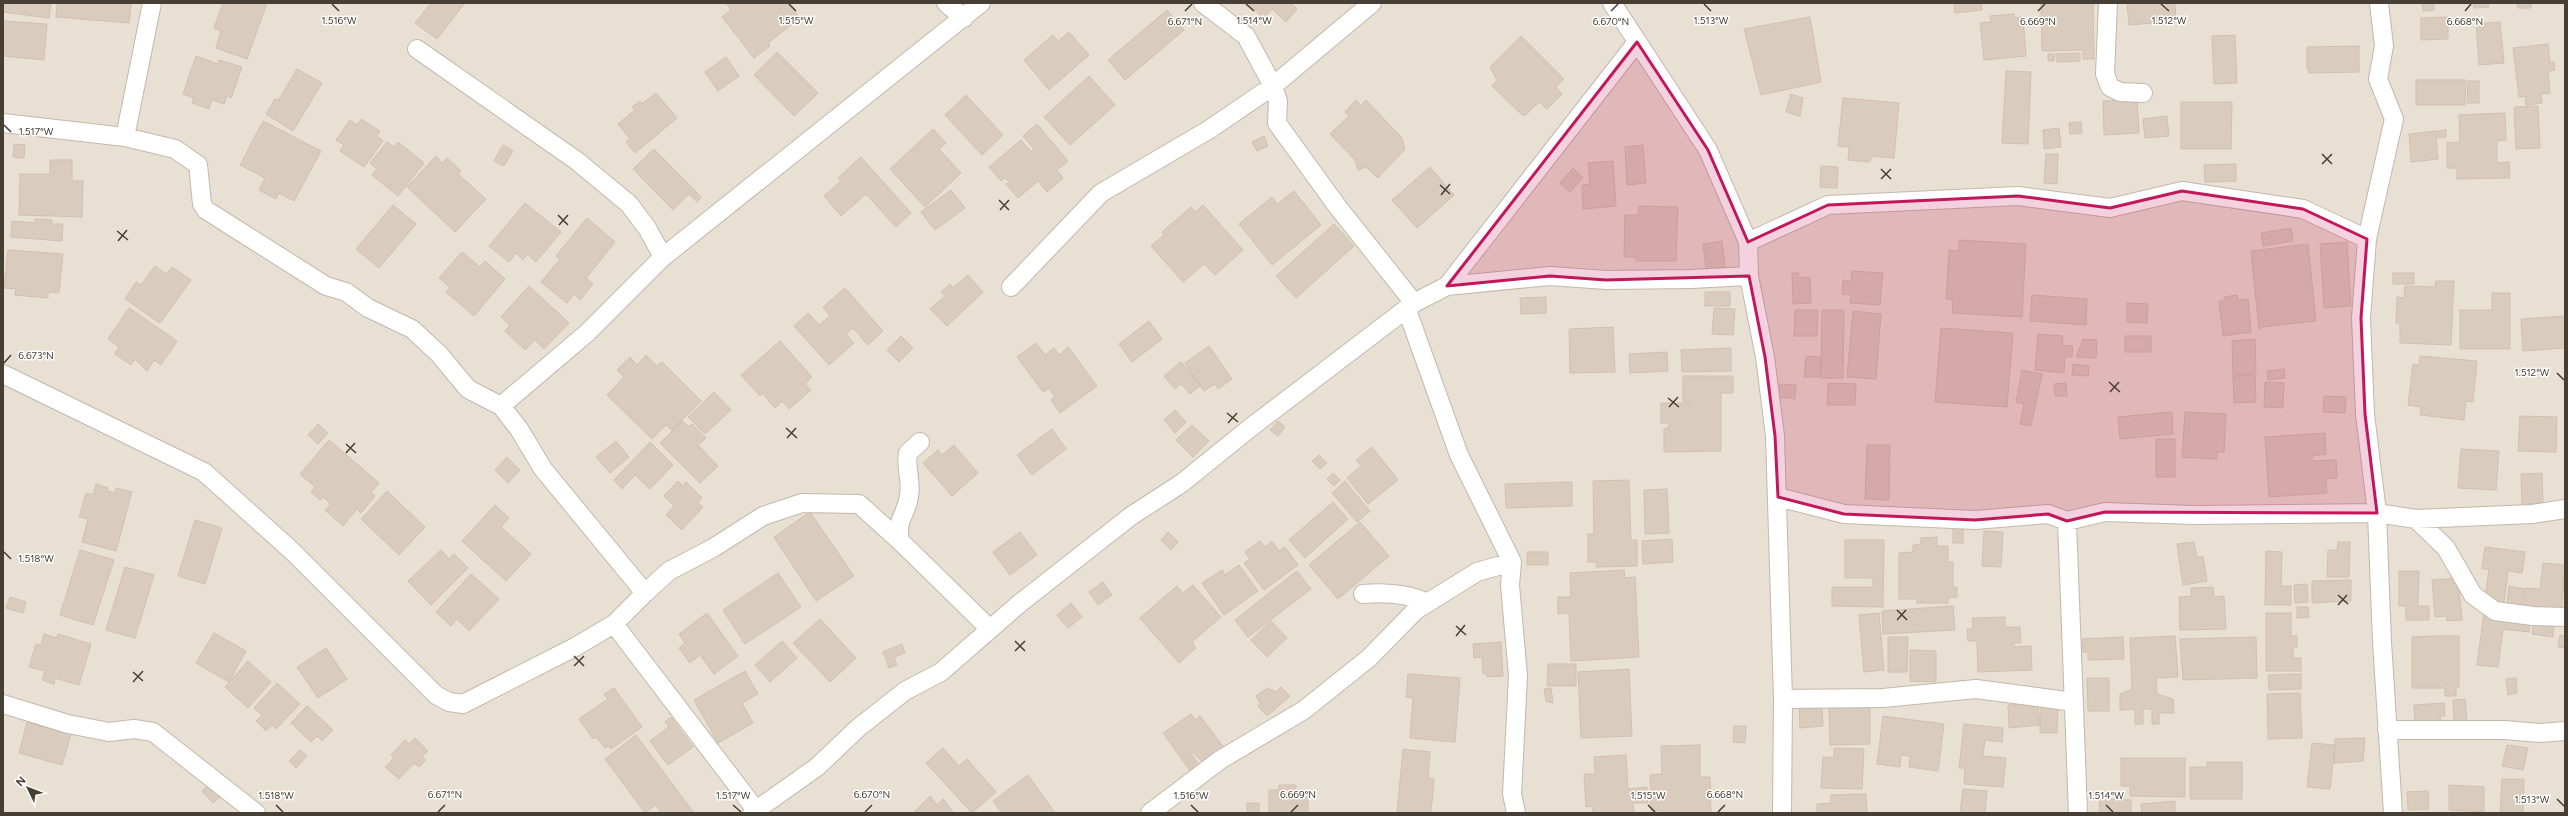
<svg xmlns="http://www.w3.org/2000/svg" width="2568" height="816" font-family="Figtree,sans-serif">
	<rect width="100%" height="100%" fill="#f4eee6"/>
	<path fill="#e8e0d3" d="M3 3H2565V813H3Z"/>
	<path fill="#daccbd" stroke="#d2c0ad" d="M3 3H51L49 18 3 12Z
		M57 3H131L129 23 56 17Z
		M223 3H267L247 59 216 48 221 31 214 28Z
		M431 3H465L437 39 415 23Z
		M726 3H788L800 18 768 43 770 46 754 58 722 17 731 10Z
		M1246 3H1291L1297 9 1286 22 1272 9 1264 18Z
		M1954 3H1981L1982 10 1955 13Z
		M2041 3H2093L2094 59H2083V50L2042 51Z
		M2127 3H2175L2176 21 2129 25Z
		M2422 3H2434V10L2423 11Z
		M2473 3H2488L2489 7 2474 8Z
		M2517 3H2531V8H2518Z
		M1167 10 1184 30 1125 80 1108 60Z
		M2014 14V18L2023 17 2026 56 1984 60 1980 23 1991 22 1990 16Z
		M1810 17 1821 82 1761 95 1744 29Z
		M2448 17V39L2421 40V18Z
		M3 21 47 24 44 60 3 56Z
		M2500 22 2504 63 2479 65 2476 24Z
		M1069 32 1089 55 1049 90 1024 60 1053 35 1058 41Z
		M2235 35 2237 83 2214 84 2212 36Z
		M1521 36 1564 79 1556 87 1562 94 1547 109 1539 102 1525 116 1520 113 1492 86 1497 80 1490 67Z
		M2548 44 2550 63 2554 62 2555 70 2548 71 2550 93 2541 94 2542 103 2526 105 2525 96 2519 97 2513 48Z
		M2359 46V72L2309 73V70H2307V47Z
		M777 52 818 93 794 116 754 75Z
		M2080 53V61L2057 62V54Z
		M2048 54H2055L2054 61H2048Z
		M196 56 218 64 219 60 242 67 231 98 227 96 224 104 212 100 209 109 192 103 194 98 183 94Z
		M726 57 739 76 718 91 705 72Z
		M297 69 322 83 293 131 266 114 275 99 278 101Z
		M2006 71 2031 72 2028 144 2002 143Z
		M1089 76 1115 105 1070 145 1044 117Z
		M2416 80H2466L2465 105H2416Z
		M2468 81H2479V103H2467Z
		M656 93 677 118 635 153 626 142 630 139 618 124 635 110 632 107 640 101 642 104Z
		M1791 94 1803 98 1800 116 1786 112Z
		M966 95 1003 135 982 155 945 115Z
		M1843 98 1899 103 1894 158 1873 156 1869 162 1848 160 1849 147 1838 146Z
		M1356 100 1361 105 1366 100 1402 138 1405 149 1378 178 1366 167 1358 170 1355 160 1330 134 1349 116 1345 112Z
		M2137 100 2139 133 2104 135 2103 101Z
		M2181 102H2232L2231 149H2181Z
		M2538 106 2540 148 2516 149 2514 107Z
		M2505 113 2506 140 2497 141V163L2509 162 2510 178 2457 179V168H2447V143L2460 142 2459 115Z
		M2167 116 2169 136 2145 138 2143 119Z
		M361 119 380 131 377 136 383 141 364 167 340 151 344 145 336 140 350 120 357 125Z
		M263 121 321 151 294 201 279 193 276 199 259 190 265 178 240 165Z
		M2081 122 2082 133 2070 134 2069 123Z
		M1037 124 1068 161 1057 170 1063 178 1047 192 1038 181 1018 198 1006 184 1009 182 1005 178 1001 181 989 167 1021 140 1031 152 1034 149 1023 136Z
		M2059 128 2061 147 2044 149 2043 130Z
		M933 129 946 143 939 149 961 173 925 207 890 169Z
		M2446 130V137L2436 138 2438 159 2411 162 2409 134Z
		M1264 136 1268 146 1257 151 1252 142Z
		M387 142 394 147 398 142 424 163 398 196 372 175 377 169 370 163Z
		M14 144 25 145 24 158 13 157Z
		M503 145 513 151 504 166 494 161Z
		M1643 145 1646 183 1627 185 1625 147Z
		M654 149 701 197 697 202 689 194 673 210 633 169Z
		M2046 154H2058L2057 184 2044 183Z
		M436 156 442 163 447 158 461 171 458 174 486 199 455 232 407 187Z
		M861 157 911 213 896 227 866 194 841 216 824 196 841 181 838 178Z
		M50 160H72V181H83L82 217 19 215 20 174H50Z
		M1613 161 1616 206 1583 209 1582 185 1590 184 1588 163Z
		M2236 164V181L2205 182 2204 165Z
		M1821 166 1838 167 1837 188 1820 187Z
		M1430 167 1454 195 1417 228 1392 200Z
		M1573 168 1583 178 1570 192 1560 183Z
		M951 190 965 208 935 230 921 212Z
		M1294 191 1321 225 1272 265 1239 224 1272 197 1277 204Z
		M525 203 561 232 536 262 527 254 523 260 516 253 509 262 489 246Z
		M393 205 416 224 379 268 356 249Z
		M1203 205 1243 250 1215 275 1204 264 1183 282 1151 246 1164 235 1162 232 1191 207 1195 212Z
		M1639 206 1678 207 1676 261H1636V257H1624L1625 215H1638Z
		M587 218 615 242 586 278 593 284 580 300 574 294 567 303 541 282 560 259 556 256Z
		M35 219 52 220V224H63L62 241 11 237 12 221 35 223Z
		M1334 224 1354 246 1296 298 1276 276Z
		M2291 228 2293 241 2263 246 2261 233Z
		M1959 240 2026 244 2022 317 1952 313 1953 300 1946 299 1949 250 1959 251Z
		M1722 241 1725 267 1706 269 1703 244Z
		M2347 242 2351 306 2324 308 2320 244Z
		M2308 244 2316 321 2262 327 2259 330 2251 251Z
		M8 250 63 254 59 293 48 292V298L15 295 16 289 4 288Z
		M462 252 480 267 485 261 505 279 474 316 446 292 450 287 439 278Z
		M155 266 166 274 172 267 191 280 160 323 125 299 136 282 141 285Z
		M1852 271 1883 273 1880 305 1850 303 1851 295 1842 294 1843 280 1851 281Z
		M1792 273H1799V278L1810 277 1811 303 1793 304Z
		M2393 273H2414V284H2393Z
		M968 275 983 292 947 326 930 309 945 296 941 292 950 284 953 288Z
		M2436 281H2454L2451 345 2400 343V324L2396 323 2397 297 2404 298 2405 286 2435 287Z
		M529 286 569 323 544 349 535 340 525 350 505 331 510 325 501 317Z
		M845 288 883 331 868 345 853 328 846 334 854 343 829 365 794 326 808 313 819 325 830 316 823 307Z
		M1705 292H1730V306H1705Z
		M2492 293H2510V349H2460V310H2492Z
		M2032 295 2087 299 2086 325 2030 321Z
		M2237 295 2238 300 2248 299 2251 332 2223 336 2219 301 2225 300 2224 297Z
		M1546 297V313L1521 314 1520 298Z
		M2127 303 2148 304 2147 323 2127 322Z
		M129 308 177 341 161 365 154 360 147 371 135 359 131 365 115 354 119 347 108 339Z
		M1714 308 1735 309 1733 335 1712 334Z
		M1795 310H1818L1817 336H1794Z
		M1822 310H1844L1843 378H1821Z
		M1853 311 1881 314 1876 379 1847 377Z
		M2565 316V348L2523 351 2521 319Z
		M1149 321 1162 339 1132 362 1119 344Z
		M1613 327 1615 372 1570 373 1569 329Z
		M1941 328 2013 333 2007 407 1935 402Z
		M2038 334 2063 336 2062 345 2073 346 2072 357H2065L2064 373 2035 370Z
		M901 336 913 348 899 362 887 350Z
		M2125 336H2151V352H2125Z
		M2083 339 2097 340 2096 358 2076 357Z
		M2255 339 2256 374 2233 375 2232 341Z
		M780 341 812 377 805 384 811 390 789 409 782 401 775 408 762 393 760 396 741 375Z
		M1036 343 1045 355 1054 348 1059 355 1068 347 1097 386 1060 413 1051 400 1055 397 1049 388 1043 392 1017 357Z
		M1209 346 1232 379 1218 389 1215 384 1204 391 1185 363Z
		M1731 348V371L1682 372 1681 350Z
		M1667 352 1668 371 1630 373 1629 354Z
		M646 355 657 366 662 362 701 401 672 430 666 425 652 439 607 395 624 377 617 370 630 357 637 365Z
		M1806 356 1821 357 1820 377H1804Z
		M2420 356 2477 361 2473 402 2466 401 2464 420 2420 415 2421 407 2408 405 2413 364 2419 365Z
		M1181 362 1201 385 1190 394 1181 384 1175 389 1164 376Z
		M2073 364 2089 366 2088 376 2072 375Z
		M2284 369 2285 378 2268 380 2267 371Z
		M2022 370 2042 374 2031 426 2020 424 2024 404 2016 402Z
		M2255 375 2256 402 2234 403 2233 376Z
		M1683 376H1733V393H1721V451L1664 452V429L1669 427V423H1661V403H1691L1683 401Z
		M2265 382 2284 383 2283 408 2264 407Z
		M1828 383 1856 384 1855 405H1827Z
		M2066 383 2067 396H2055L2054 384Z
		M1780 384 1796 385 1795 399 1778 397Z
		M714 392 731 410 705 434 688 417Z
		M2324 396 2346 397 2345 413 2323 412Z
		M1175 410 1186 422 1175 433 1164 420Z
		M2172 412 2173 434 2120 439 2118 417Z
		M2185 412 2226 414 2224 452H2217V459L2182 457Z
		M2520 416 2557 417 2556 452 2518 451Z
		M682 421 689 427 692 424 706 438 698 445 718 466 700 483 660 443Z
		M1278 421 1285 427 1278 436 1270 430Z
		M318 424 328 433 318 444 308 435Z
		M1192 425 1209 441 1193 457 1176 440Z
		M1052 429 1066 449 1032 475 1017 455Z
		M2325 433 2326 454 2312 456V461L2336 460 2337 478 2326 479 2327 493 2269 497 2265 437Z
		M2156 439H2175V477H2156Z
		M329 440 379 483 371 493 375 496 361 513 357 509 343 526 325 510 331 504 323 497 320 500 311 492 315 487 300 474Z
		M616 441 629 457 610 473 596 457Z
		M650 442 673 465 650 489 635 475 622 489 614 480Z
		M954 445 978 473 952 496 923 463 938 450 942 455Z
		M1867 445H1890L1889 500 1865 499Z
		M1372 447 1398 480 1368 504 1347 478 1361 466 1356 460Z
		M2461 449 2499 451 2496 490 2458 488Z
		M1319 455 1327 463 1320 469 1312 461Z
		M507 457 520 470 508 483 495 470Z
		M1333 473 1340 480 1334 486 1327 479Z
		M2542 473 2543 503 2522 504 2521 474Z
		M1629 480 1631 540H1637V566L1596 567 1597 562H1588V534H1594L1593 481Z
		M678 481 683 486 686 482 702 498 698 503 703 507 682 530 666 515 674 506 664 496Z
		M1345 481 1370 511 1357 522 1332 493Z
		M1572 482V506L1506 508 1505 484Z
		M96 484 108 488 107 491 115 493 116 488 132 492 116 551 82 542 88 519 79 517 86 493 93 495Z
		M1667 489 1669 533 1645 534 1644 490Z
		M387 491 425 527 399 555 361 519Z
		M1333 502 1348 519 1305 558 1289 540Z
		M495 505 509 518 501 527 531 554 506 581 462 541Z
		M810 512 854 576 816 601 774 537Z
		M195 520 222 528 205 584 178 576Z
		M1360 522 1389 556 1338 599 1309 565Z
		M1953 528H1963V543H1953Z
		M1984 531 2003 532 2001 567 1982 566Z
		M1020 532 1037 555 1010 575 993 552Z
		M1168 532 1178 542 1171 550 1161 540Z
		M1937 537V546H1948V562H1953V587H1957V597L1948 598V603H1917V599H1899V553L1913 552V545L1921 544V538Z
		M1672 539 1673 562 1643 564 1642 541Z
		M1845 540H1884L1883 607 1832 606V587H1874L1872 578H1845Z
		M1260 541 1265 547 1272 541 1279 551 1285 547 1298 565 1264 590 1244 563 1250 559 1245 552Z
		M2194 542 2197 557H2203L2207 581 2183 585 2177 544Z
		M2338 542H2350L2349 577H2327L2328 550H2337Z
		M2485 547 2525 552 2522 573 2508 571 2504 603 2485 600 2489 569H2482Z
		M80 550 114 560 93 625 60 615Z
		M441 550 449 559 454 554 468 568 431 605 408 581Z
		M2266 551 2282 552 2281 586H2291V605H2265Z
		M1527 552H1548V565H1527Z
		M2543 563 2565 565 2561 616 2547 608 2523 606 2525 588 2540 589Z
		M1239 565 1258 591 1224 615 1202 583 1222 570 1225 575Z
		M125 567 154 575 135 638 106 630Z
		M1624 570 1625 578 1635 577 1639 657 1571 661 1569 613 1558 614V597H1571L1570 573Z
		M1297 571 1311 589 1248 637 1235 620Z
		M2399 571H2419L2418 606H2429V620H2406V606H2399Z
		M778 573 801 607 745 644 723 610Z
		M471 574 499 599 469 631 457 619 451 626 436 612Z
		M2458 578 2462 620 2447 621 2446 616 2435 617 2432 580Z
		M2351 580V601L2312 603V581Z
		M1103 582 1112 595 1098 605 1089 592Z
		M2307 584 2308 602 2295 603 2294 585Z
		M1193 585 1221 617 1192 642 1196 648 1179 663 1140 618 1177 586 1183 593Z
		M2509 586 2524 589 2521 606 2507 603Z
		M2213 587 2214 597 2224 596 2226 629 2180 630 2179 597 2191 596V588Z
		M10 597 26 602 23 613 6 608Z
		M1071 603 1082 617 1068 628 1057 615Z
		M1953 606 1955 630 1883 634 1882 611Z
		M2297 607H2308L2309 617 2297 618Z
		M707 613 738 656 714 674 700 655 690 663 679 648 685 643 679 634Z
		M1879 613 1884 670 1864 672 1859 615Z
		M2266 613H2291V636H2297V647H2293V658H2301V671H2266Z
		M2484 613 2530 619 2529 632 2503 629 2498 667 2477 665Z
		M2005 617V627H2020L2021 643H2013L2015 647 2031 646 2032 670 1978 672 1977 641H1968L1967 629H1973L1972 618Z
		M820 619 856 658 830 682 793 643Z
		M2534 620 2554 623 2553 637 2532 634Z
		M1271 621 1287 638 1267 657 1251 640Z
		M214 633 246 651 229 682 196 663Z
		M44 634 57 638 58 634 91 644 79 685 55 678 54 684 42 680 45 671 29 667 36 644 41 645Z
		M2560 635 2565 636V648L2558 647Z
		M2175 636 2178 677 2156 678 2157 694 2173 699 2174 713H2159V724H2152V709H2143V724H2135V709L2120 710V694L2132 689 2130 638Z
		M2434 636H2459V687H2456V696H2445V688H2412V637Z
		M1888 637H1908L1907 672H1888Z
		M2123 637 2124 659 2088 660V652H2083L2082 639Z
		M2256 637 2257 678 2183 680 2180 639Z
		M782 641 797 658 770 682 755 665Z
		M1501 642 1503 676 1487 677 1486 673 1483 674 1482 657 1474 658 1473 644Z
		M902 644 905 653 894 657 897 665 889 668 883 652Z
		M326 648 347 679 318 698 297 667Z
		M1910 650 1936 651V682L1910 681Z
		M248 661 271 682 248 708 225 687Z
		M1548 664H1576V686H1547Z
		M1629 669 1632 736 1581 738 1578 672Z
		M745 671 758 694 742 703 753 723 718 743 694 700Z
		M1408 674 1460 678 1455 742 1410 738 1413 698 1406 697Z
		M2301 674V689L2269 690 2268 675Z
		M2087 678H2109V711H2088Z
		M2516 678 2517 693 2508 695 2506 679Z
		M277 683 300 704 276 729 272 725 266 731 256 721 262 715 254 708Z
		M1281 687 1290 696 1267 716 1258 706 1260 703 1256 696 1268 688 1276 692Z
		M614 688 642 727 611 749 608 746 605 748 596 737 593 739 579 719 608 699 604 694Z
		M1551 688 1553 703 1546 701 1544 689Z
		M2300 693 2302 738 2268 739 2267 694Z
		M2465 699 2467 722 2454 723 2453 700Z
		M2038 703 2040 725 2009 728 2008 705Z
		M2444 703 2445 716H2440L2441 724 2415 725 2414 705Z
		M1822 705 1823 726 1800 728 1799 706Z
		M307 706 333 730 322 741 317 736 311 742 291 723Z
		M1870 706V744L1830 745 1829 708Z
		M2041 707H2058L2057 733H2040Z
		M1191 714 1195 720 1200 716 1225 749 1205 765 1194 753 1190 752 1199 765 1191 772 1163 733Z
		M1883 716 1944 724 1938 771 1909 767 1910 756 1901 755 1900 767 1877 764Z
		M671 717 693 747 668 765 650 741 669 727 665 722Z
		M27 722 71 734 62 765 19 753Z
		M1964 724 2003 728 2002 742 1985 740 1983 756 2006 758 2003 787 1964 784 1965 768H1959Z
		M1734 726H1746L1745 743 1733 742Z
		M636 735 694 813H661L656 805 645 813 605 759Z
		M415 738 428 751 422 757 426 760 419 767 414 763 399 779 385 767 394 758 391 755 405 740 409 744Z
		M2365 738 2363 761 2334 763 2335 739Z
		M2312 743 2335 745 2330 789 2307 787Z
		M1700 745V777H1710L1711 813H1660V810L1651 811 1650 775 1662 774 1661 746Z
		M2507 745 2528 748 2523 770 2502 766Z
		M943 748 959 766 967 759 996 792 972 813 926 763Z
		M1834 748 1864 749 1862 789 1821 788 1823 757 1834 758Z
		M1403 749 1430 752 1428 778 1434 779 1431 813H1397Z
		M300 750 307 756 296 768 289 761Z
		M1626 755 1628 789 1647 787 1648 803H1633L1634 813H1593L1592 806 1586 807 1584 774H1595L1594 757Z
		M2121 758H2185V797L2130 796V786H2121Z
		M2207 762H2242V799H2190V767H2207Z
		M1028 775 1055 813H999L1001 812 993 801Z
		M2502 779H2524L2523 813H2500Z
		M209 785 220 797 213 803 202 791Z
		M1279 785H1296V795H1308V813H1269V790H1279Z
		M2449 785 2484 787V812L2449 810Z
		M1963 789 1987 791 1985 813H1960Z
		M2428 791 2429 809 2408 810 2407 792Z
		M1866 794 1867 813H1817V804L1831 803V795Z
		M930 796 937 805 943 799 954 813H913Z
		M2100 799 2131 800V813H2099Z
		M2175 801V813H2142L2141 804Z
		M1247 803H1259V813H1247Z"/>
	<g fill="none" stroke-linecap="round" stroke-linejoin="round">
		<defs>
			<path id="street" d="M946 3 964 18
				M1203 3 1246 36 1273 86 1278 101 1277 123 1337 206 1414 303
				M1612 3 1708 150 1748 242 1749 276 1765 357 1775 436 1783 699 1782 813
				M2108 3 2105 74 2110 87 2120 92 2143 93
				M2379 3 2384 46 2378 79 2394 119 2367 239 2361 318 2365 414 2377 513 2382 642 2393 813
				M417 49 577 161 629 204 647 228 663 257
				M3 123 125 137 175 149 198 165 202 204 206 210 326 286 346 292 368 308 412 329 439 354 468 389 501 406 587 333 663 257 981 3
				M125 137 152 3
				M1748 242 1828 205 2018 196 2110 208 2182 191 2303 209 2367 239
				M1447 286 1550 276 1606 280 1691 279 1749 276
				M1011 287 1101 193 1210 129 1273 86 1372 3
				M1407 310 1459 455 1512 562 1510 585 1518 676 1512 794 1516 813
				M3 374 204 472 291 550 436 695 449 702 463 704 575 647 614 624 645 593 543 469 519 429 501 406
				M920 442 908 453C905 468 912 481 909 496 906 517 896 517 900 541L990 629
				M1778 497 1844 514 1975 520 2048 514 2067 521 2105 512 2194 515 2377 513 2416 519 2532 514 2565 509
				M2416 519 2446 548 2473 595 2495 611 2533 616 2565 617
				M2067 521 2078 813
				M645 593 669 571 713 548 763 516 802 503 859 504 900 541
				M1363 594C1385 592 1407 593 1428 603
				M614 624 756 810
				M1783 699 1883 698 1976 689 2074 702
				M3 704 68 724 109 732 134 729 153 732 256 813
				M2387 730H2504L2540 733 2565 731
				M752 813 817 767 858 728 905 691 941 672 1019 604 1131 516 1182 483 1250 428 1414 303 1447 286 1637 42
				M1150 813 1220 760 1304 710 1369 658 1416 610 1477 572 1512 562"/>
		</defs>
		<use href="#street" stroke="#c3b8ab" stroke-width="20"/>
		<use href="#street" stroke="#fff" stroke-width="18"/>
	</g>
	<path fill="#c2185b" fill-opacity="0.2" stroke="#c2185b" stroke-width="3" stroke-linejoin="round" d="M1637 42 1708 150 1748 242 1828 205 2018 196 2110 208 2182 191 2303 209 2367 239 2361 318 2365 414 2377 513 2105 512 2067 521 2048 514 1975 520 1844 514 1778 497 1775 436 1765 357 1749 276 1606 280 1550 276 1447 286Z"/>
	<path fill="none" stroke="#473e34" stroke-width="1.5" d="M332 4 339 11M789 4 796 11M1246 4 1254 11M1704 4 1711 11M2161 4 2169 11M1185 11 1192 4M1611 11 1618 4M2038 11 2045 4M2465 11 2471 4M4 125 11 132M2322 154 2332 164M2322 164 2332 154M1881 169 1891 179M1881 179 1891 169M1440 185 1450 194M1441 195 1450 184M999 200 1009 210M1000 210 1009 200M558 215 568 225M559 225 568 215M117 231 128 240M118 241 127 230M4 363 11 355M2557 373 2564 380M2109 382 2120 392M2110 392 2119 382M1668 398 1679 407M1669 407 1678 397M1227 413 1238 422M1228 423 1237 413M786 428 797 438M787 438 796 428M346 444 356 453M346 453 355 443M4 552 11 559M2338 595 2348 604M2338 605 2347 595M1897 610 1907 620M1897 620 1906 610M1456 626 1466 635M1456 636 1465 625M1015 641 1025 651M1015 651 1025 641M574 656 584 666M574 666 584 656M133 672 143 681M133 682 143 671M2557 799 2564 806M276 805 283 812M733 805 741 812M1191 805 1198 812M1648 805 1655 812M2106 805 2113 812M438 812 445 805M865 812 872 805M1291 812 1298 805M1718 812 1725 805"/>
	<g font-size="10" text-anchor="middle" fill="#473e34" stroke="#fff" stroke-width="3" stroke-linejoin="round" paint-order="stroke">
		<text x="339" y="24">1.516°W</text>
		<text x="796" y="24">1.515°W</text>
		<text x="1254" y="24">1.514°W</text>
		<text x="1711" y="24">1.513°W</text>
		<text x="2169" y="24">1.512°W</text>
		<text x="1185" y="25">6.671°N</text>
		<text x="1611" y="25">6.670°N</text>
		<text x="2038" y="25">6.669°N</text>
		<text x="2465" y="25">6.668°N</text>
		<text x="36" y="135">1.517°W</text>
		<text x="36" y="359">6.673°N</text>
		<text x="2532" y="376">1.512°W</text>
		<text x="36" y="562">1.518°W</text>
		<text x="445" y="798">6.671°N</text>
		<text x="872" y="798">6.670°N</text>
		<text x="1298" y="798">6.669°N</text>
		<text x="1725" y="798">6.668°N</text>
		<text x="276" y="799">1.518°W</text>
		<text x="733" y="799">1.517°W</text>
		<text x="1191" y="799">1.516°W</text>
		<text x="1648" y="799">1.515°W</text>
		<text x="2106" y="799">1.514°W</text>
		<text x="2532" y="803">1.513°W</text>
	</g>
	<rect width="2568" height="816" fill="none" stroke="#473e34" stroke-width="8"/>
	<g transform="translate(28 788) rotate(313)" stroke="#ffffff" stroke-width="3" paint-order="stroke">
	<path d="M0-3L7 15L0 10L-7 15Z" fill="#473e34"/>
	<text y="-6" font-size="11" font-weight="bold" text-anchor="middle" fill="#473e34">N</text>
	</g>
</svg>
